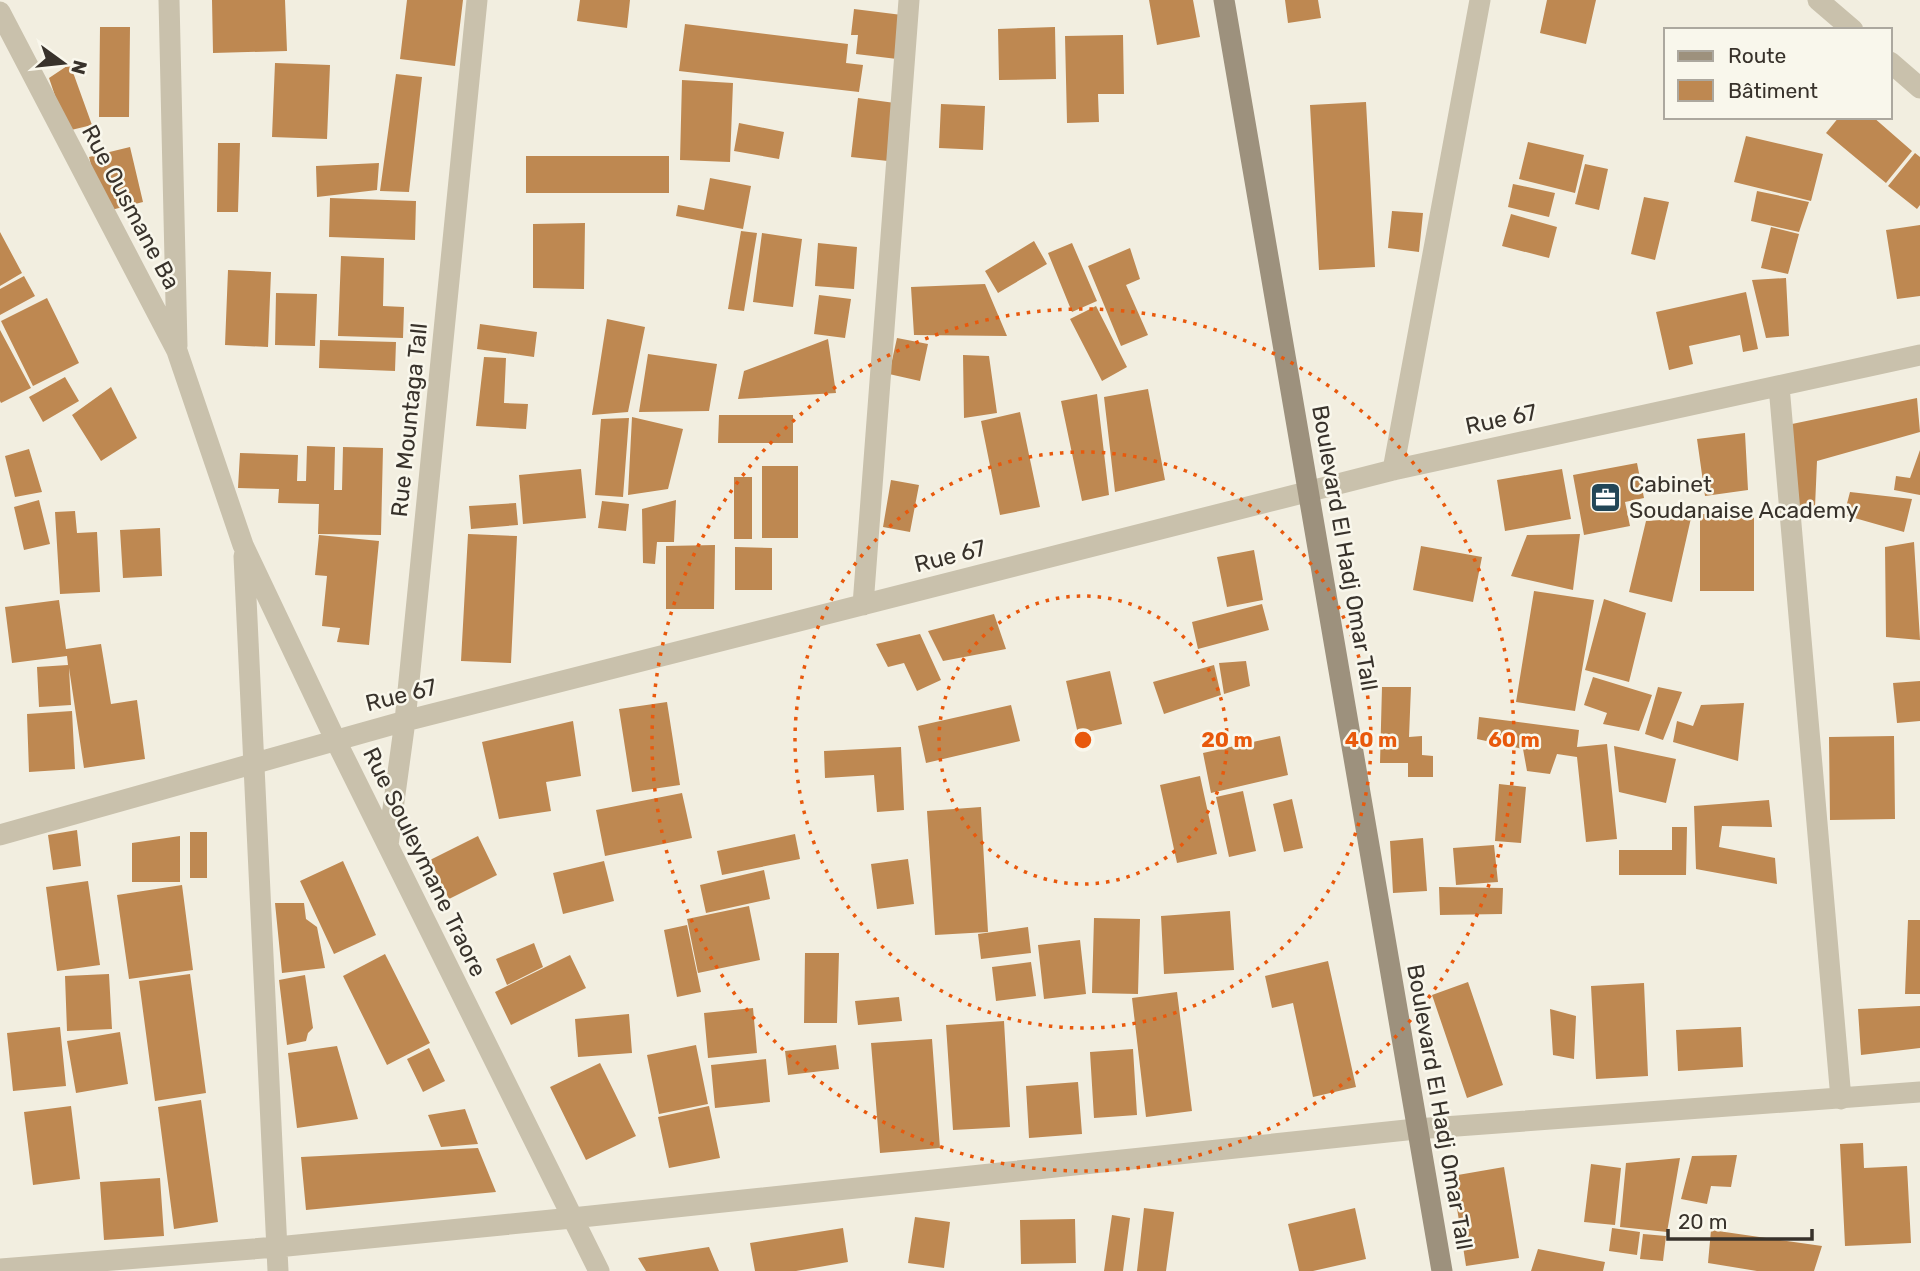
<svg xmlns="http://www.w3.org/2000/svg" width="1920" height="1271" font-family="Rubik,sans-serif">
	<rect width="100%" height="100%" fill="#f2eee0"/>
	<path fill="#be8851" d="M212 0H285L287 51 213 53Z
		M407 0H463L455 66 400 59Z
		M580 0H630L627 28 577 21Z
		M1149 0H1193L1200 37 1157 45Z
		M1285 0H1318L1321 18 1288 23Z
		M1547 0H1596L1586 44 1540 33Z
		M854 9 902 15 897 59 856 54 858 35H851Z
		M685 24 848 44 846 63 863 65 859 92 679 71Z
		M100 27H130L129 117H99Z
		M1055 27 1056 79 999 80 998 29Z
		M1123 35 1124 94H1098L1099 122 1067 123 1065 36Z
		M275 63 330 65 327 139 272 137Z
		M70 64 92 125 67 131 49 78Z
		M396 74 422 77 409 192 380 191Z
		M682 80 733 83 730 162 680 160Z
		M858 98 895 103 888 161 851 157Z
		M1366 102 1375 267 1319 270 1310 105Z
		M941 104 985 106 983 150 939 148Z
		M1839 117H1873L1912 151 1886 183 1826 133Z
		M739 123 784 132 779 159 734 151Z
		M1746 136 1823 154 1811 201 1734 182Z
		M1528 142 1584 155 1575 193 1519 179Z
		M218 143H240L238 212H217Z
		M130 147 143 202 103 212 89 157Z
		M1915 153 1920 157V205L1917 209 1888 186Z
		M526 156H669V193H526Z
		M379 163 377 190 317 197 316 166Z
		M1585 164 1608 169 1599 210 1575 204Z
		M710 178 751 186 743 229 676 216 678 205 704 210Z
		M1513 184 1555 193 1549 217 1508 207Z
		M1757 191 1809 202 1799 232 1751 221Z
		M1644 197 1669 202 1655 260 1631 254Z
		M330 198 416 201 415 240 329 237Z
		M1392 211 1423 213 1419 252 1388 248Z
		M1511 214 1557 227 1549 258 1502 246Z
		M585 223 584 289 533 288V224Z
		M1920 225V296L1897 299 1886 230Z
		M1771 227 1799 234 1788 274 1761 268Z
		M741 231 757 233 744 311 728 309Z
		M0 232 22 273 0 286Z
		M762 233 802 239 793 307 753 302Z
		M1034 241 1047 264 998 293 985 271Z
		M818 243 857 247 854 289 815 286Z
		M1072 243 1097 301 1072 312 1048 253Z
		M1130 248 1140 279 1126 285 1148 335 1121 346 1088 266Z
		M341 256 384 258 383 306 404 307 403 338 338 336Z
		M228 270 271 272 268 347 225 345Z
		M24 276 35 296 0 315V289Z
		M1786 278 1789 336 1766 338 1752 280Z
		M985 284 1007 336 914 335 911 287Z
		M1746 292 1758 349 1743 352 1740 335 1689 346 1693 364 1669 370 1656 312Z
		M276 293 317 294 315 346 275 345Z
		M819 295 851 299 845 338 814 334Z
		M47 298 79 363 33 386 1 321Z
		M1096 306 1127 367 1102 381 1070 319Z
		M607 319 645 327 628 412 592 415Z
		M480 324 537 332 534 357 477 349Z
		M0 330 31 388 1 403 0 401Z
		M897 338 928 344 920 381 889 374Z
		M828 339 836 393 738 399 744 371Z
		M320 340 396 342 395 371 319 368Z
		M648 354 717 364 709 411 639 412Z
		M963 355 989 356 997 413 964 418Z
		M484 357 506 358 504 403 528 404 526 429 476 426Z
		M65 377 79 401 43 422 29 397Z
		M111 387 137 438 101 461 72 415Z
		M1148 389 1165 480 1115 492 1104 397Z
		M1097 394 1109 495 1082 501 1061 401Z
		M1917 398 1920 432 1817 461 1815 507 1791 510 1792 424Z
		M1020 412 1040 507 1000 515 981 421Z
		M719 415H793V443H718Z
		M632 417 683 429 668 489 628 495Z
		M629 418 623 497 595 495 601 419Z
		M1745 433 1748 490 1705 496 1697 439Z
		M307 446 335 447 334 490H342L343 447 383 448 381 535 318 534 319 504 278 503 279 489 238 488 240 453 298 455 297 481H306Z
		M29 449 42 492 15 497 5 456Z
		M1920 450V495L1894 490 1896 476 1910 478Z
		M1637 463 1644 498 1625 502 1630 526 1584 535 1573 475Z
		M762 466H798V538H762Z
		M581 469 586 518 523 524 519 475Z
		M1562 469 1571 519 1505 531 1497 480Z
		M734 477H752V539H734Z
		M891 480 919 485 910 532 883 527Z
		M1850 492 1912 499 1904 532 1844 515Z
		M39 500 50 544 24 550 14 507Z
		M676 500 674 542H657L655 564 643 563 642 509Z
		M602 501 629 504 626 531 598 528Z
		M516 503 518 525 471 529 469 506Z
		M75 511 77 533 97 532 100 592 60 594 55 512Z
		M1700 514H1754V591H1700Z
		M1691 518 1672 602 1629 592 1646 521Z
		M160 528 162 576 123 578 120 530Z
		M468 534 517 536 511 663 461 661Z
		M1580 534 1573 590 1511 576 1527 535Z
		M319 535 379 541 369 645 337 642 340 628 322 626 327 576 315 575Z
		M1914 542 1920 640 1886 637 1885 547Z
		M715 545 714 609H666V546Z
		M1421 546 1482 557 1473 602 1413 590Z
		M735 547 772 548V590H735Z
		M1254 550 1263 600 1227 607 1217 557Z
		M1534 591 1594 600 1575 711 1516 702Z
		M1604 599 1646 613 1629 682 1585 670Z
		M59 600 66 649 101 644 111 704 137 700 145 759 84 768 69 668 71 705 39 707 37 667 68 665 67 656 12 663 5 607Z
		M1262 604 1269 630 1198 649 1192 622Z
		M994 614 1006 649 943 661 928 631Z
		M920 634 941 680 917 691 904 663 888 667 876 644Z
		M1246 661 1250 686 1224 694 1219 663Z
		M1214 665 1221 695 1164 714 1153 682Z
		M1110 671 1122 724 1078 734 1066 681Z
		M1593 677 1652 695 1639 731 1603 724 1607 713 1584 705Z
		M1920 681V721L1897 723 1893 683Z
		M1382 687H1411L1409 737 1422 736V755L1433 756V777H1408V763H1380Z
		M1658 687 1682 692 1663 740 1645 734Z
		M667 702 680 785 632 792 619 709Z
		M1744 703 1738 761 1673 742 1677 721 1693 726 1701 705Z
		M1011 705 1020 741 926 763 918 726Z
		M72 711 75 769 29 772 27 714Z
		M1479 717 1579 730 1577 747 1607 744 1617 839 1586 842 1577 757 1557 754 1550 774 1527 771 1523 749 1477 739Z
		M573 721 581 776 546 782 551 811 499 819 482 742Z
		M1280 736 1288 775 1211 793 1203 753Z
		M1894 736 1895 819 1830 820 1829 737Z
		M1614 746 1676 759 1666 803 1619 792Z
		M901 747 904 810 877 812 874 775 825 778 824 751Z
		M1200 776 1217 854 1177 863 1160 785Z
		M1499 784 1526 787 1521 843 1495 841Z
		M1243 791 1256 851 1229 857 1216 797Z
		M682 793 692 838 605 856 596 810Z
		M1292 799 1303 848 1284 852 1273 804Z
		M1769 800 1772 827 1722 826 1719 847 1775 858 1777 884 1696 869 1694 806Z
		M981 807 988 932 935 935 927 811Z
		M1672 827H1687L1686 875H1619V850H1672Z
		M77 830 81 866 53 870 48 835Z
		M190 832H207V878H190Z
		M795 834 800 859 722 875 717 851Z
		M180 836V882H132V843Z
		M478 836 497 875 449 899 430 860Z
		M1423 838 1427 891 1393 893 1390 841Z
		M1494 845 1498 882 1456 885 1453 848Z
		M908 859 914 904 877 909 871 864Z
		M343 861 376 935 334 954 300 881Z
		M604 861 614 901 563 914 553 873Z
		M764 870 770 899 706 913 700 885Z
		M88 881 100 965 57 971 46 887Z
		M182 885 193 970 129 979 117 895Z
		M1439 887 1503 888 1502 914 1440 915Z
		M275 903H304L306 919 317 927 325 968 282 973Z
		M749 906 760 960 698 973 687 919Z
		M1230 911 1234 970 1164 974 1161 916Z
		M1094 918 1140 919 1138 994 1092 993Z
		M1908 920H1920V994H1905Z
		M687 925 701 992 677 997 664 930Z
		M1028 927 1031 953 981 959 978 934Z
		M1080 940 1086 994 1044 999 1038 945Z
		M534 943 543 967 507 985 496 959Z
		M805 953H839L837 1023H804Z
		M385 954 430 1043 387 1065 343 976Z
		M570 955 586 988 511 1025 495 992Z
		M1328 961 1356 1087 1313 1097 1293 1003 1272 1008 1265 976Z
		M1031 962 1036 996 996 1001 992 967Z
		M109 974 112 1029 67 1031 65 976Z
		M190 974 206 1093 155 1101 139 981Z
		M305 975 313 1028 308 1033 306 1041 287 1045 279 980Z
		M1468 982 1503 1085 1467 1098 1432 995Z
		M1644 983 1648 1076 1596 1079 1591 986Z
		M1177 992 1192 1111 1146 1117 1132 998Z
		M899 997 902 1021 858 1025 855 1001Z
		M1920 1006V1048L1861 1055 1858 1009Z
		M753 1008 757 1053 708 1058 704 1013Z
		M1550 1009 1576 1016 1574 1059 1553 1055Z
		M629 1014 632 1053 578 1057 575 1019Z
		M1004 1021 1010 1127 953 1130 946 1025Z
		M60 1027 66 1086 13 1091 7 1033Z
		M1741 1027 1743 1067 1678 1071 1676 1030Z
		M120 1032 128 1084 76 1093 67 1041Z
		M932 1039 940 1148 880 1153 871 1043Z
		M696 1045 708 1104 659 1114 647 1055Z
		M836 1045 839 1069 788 1075 785 1051Z
		M337 1046 358 1119 297 1128 288 1053Z
		M429 1048 445 1081 423 1092 407 1059Z
		M1133 1049 1137 1115 1094 1118 1090 1052Z
		M766 1059 770 1102 715 1108 711 1065Z
		M600 1063 636 1136 586 1160 550 1087Z
		M1078 1082 1082 1134 1029 1138 1026 1086Z
		M201 1100 218 1222 174 1229 158 1107Z
		M71 1106 80 1179 33 1185 24 1112Z
		M709 1106 720 1158 669 1168 658 1117Z
		M465 1109 478 1144 441 1147 428 1115Z
		M1863 1143 1864 1168 1907 1166 1911 1243 1845 1246 1840 1144Z
		M478 1148 496 1192 306 1210 301 1157Z
		M1737 1155 1731 1187 1711 1186 1707 1204 1681 1199 1692 1156Z
		M1680 1158 1667 1232 1620 1227 1626 1163Z
		M1591 1164 1621 1168 1615 1225 1584 1222Z
		M1504 1167 1519 1258 1466 1266 1452 1176Z
		M160 1178 164 1236 104 1240 100 1182Z
		M1144 1208 1174 1212 1166 1271H1137Z
		M1355 1208 1366 1259 1313 1271H1299L1288 1224Z
		M1112 1215 1130 1218 1123 1271H1104Z
		M915 1217 950 1222 944 1268 908 1263Z
		M1075 1219 1076 1263 1021 1264 1020 1220Z
		M843 1228 848 1262 796 1271H755L750 1243Z
		M1612 1228 1640 1232 1637 1255 1609 1251Z
		M1711 1230 1822 1246 1814 1271H1757L1708 1263Z
		M1643 1234 1666 1236 1663 1261 1640 1259Z
		M709 1247 719 1271H646L638 1258Z
		M1538 1249 1605 1262 1603 1271H1531Z"/>
	<g fill="none" stroke-linecap="round" stroke-linejoin="round">
		<path stroke="#c9c1ac" stroke-width="21" d="M169 0 177 346
			M1818 0 1853 30
			M0 12 177 351 243 545 335 739 599 1271
			M1890 62 1920 88
			M1779 386 1841 1099
			M1393 470 1480 0
			M244 556 278 1271
			M863 605 909 0
			M0 835 405 721 1393 470 1920 355
			M388 845 405 721 477 0
			M0 1269 277 1247 572 1218 1416 1129 1920 1092"/>
		<path stroke="#9d917d" stroke-width="21" d="M1224 0 1442 1271"/>
	</g>
	<g fill="none" stroke="#e8590c" stroke-width="3.5" stroke-dasharray="3.5 7">
		<circle cx="1083" cy="740" r="144"/>
		<circle cx="1083" cy="740" r="288"/>
		<circle cx="1083" cy="740" r="431"/>
	</g>
	<defs>
		<symbol id="office-square" viewBox="-11 -11 22 22"><rect x="-9" y="-9" width="18" height="18" rx="4" fill="#224657" stroke="#f9f7ec"/><path d="M-6-3h4V-5.5h4V-3h4V5H-6ZM-1-4.5V-3h2v-1.5ZM-6 0V1H6V0Z" fill="#fff"/></symbol>
	</defs>
	<g fill-rule="evenodd">
		<use href="#office-square" x="1588" y="480" width="35" height="35"/>
	</g>
	<g text-anchor="middle" dominant-baseline="central" stroke-width="5" stroke-linejoin="round" paint-order="stroke">
		<g font-size="23" fill="#38322b" stroke="#f9f7ec">
			<text transform="translate(131 207) rotate(62)">Rue Ousmane Ba</text>
			<text transform="translate(1501 419) rotate(-12)">Rue 67</text>
			<text transform="translate(409 420) rotate(-84)">Rue Mountaga Tall</text>
			<text transform="translate(1345 548) rotate(80)">Boulevard El Hadj Omar Tall</text>
			<text transform="translate(950 556) rotate(-14)">Rue 67</text>
			<text transform="translate(401 695) rotate(-14)">Rue 67</text>
			<text transform="translate(425 862) rotate(64)">Rue Souleymane Traore</text>
			<text transform="translate(1440 1107) rotate(80)">Boulevard El Hadj Omar Tall</text>
		</g>
		<g font-size="23" fill="#38322b" stroke="#f9f7ec" text-anchor="start">
			<text x="1629" y="484">Cabinet<tspan x="1629" dy="26">Soudanaise Academy</tspan></text>
		</g>
	</g>
	<circle cx="1083" cy="740" r="10" fill="#e8590c" stroke="#f9f7ec" stroke-width="3.5"/>
	<g font-size="21" text-anchor="middle" font-weight="bold" fill="#e8590c" stroke="#f9f7ec" stroke-width="5" stroke-linejoin="round" paint-order="stroke">
		<text x="1227" y="747">20 m</text>
		<text x="1371" y="747">40 m</text>
		<text x="1514" y="747">60 m</text>
	</g>
	<rect x="1664" y="28" width="228" height="91" fill="#f9f7ec" stroke="#aca89f" stroke-width="2"/>
	<rect x="1678" y="51" width="35" height="10" fill="#9d917d" stroke="#aca89f" stroke-width="2"/>
	<text x="1728" y="63" font-size="21" fill="#38322b">Route</text>
	<rect x="1678" y="80" width="35" height="21" fill="#be8851" stroke="#aca89f" stroke-width="2"/>
	<text x="1728" y="98" font-size="21" fill="#38322b">Bâtiment</text>
	<g transform="translate(63 63) rotate(105)" stroke="#f9f7ec" stroke-width="5" paint-order="stroke">
	<path d="M0-5L12 26L0 18L-12 26Z" fill="#38322b"/>
	<text y="-10" font-size="19" font-weight="bold" text-anchor="middle" fill="#38322b">N</text>
	</g>
	<path d="M1668 1229v10h144v-10" fill="none" stroke="#38322b" stroke-width="3.5"/>
	<text x="1678" y="1229" font-size="21" fill="#38322b" stroke="#f9f7ec" stroke-width="5" paint-order="stroke">20 m</text>
</svg>
